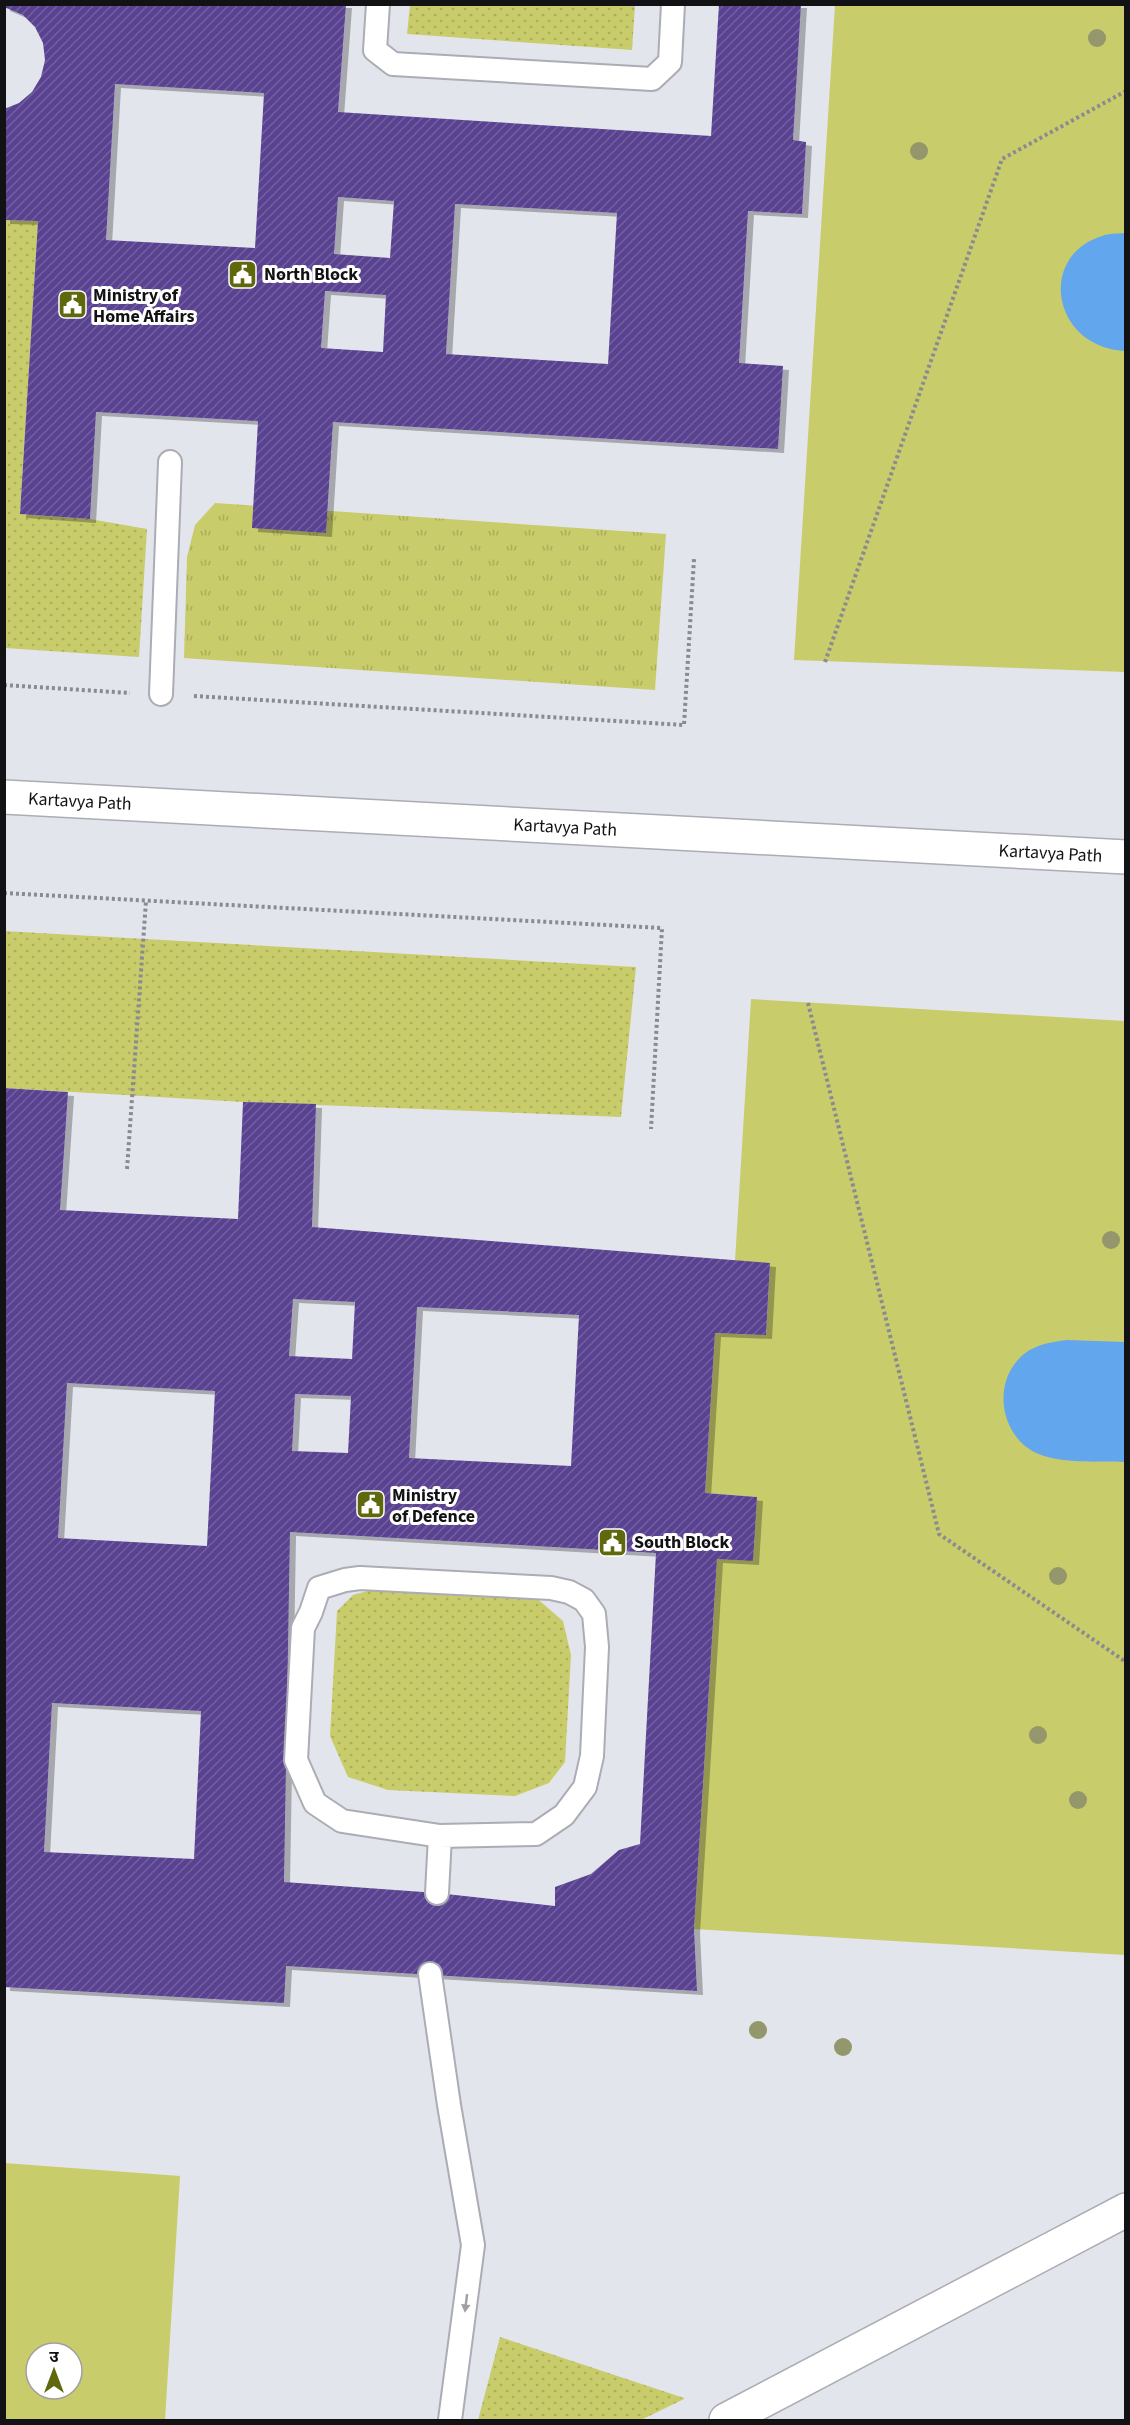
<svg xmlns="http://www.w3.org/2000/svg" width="1130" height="2425" font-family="'Source Sans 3','Noto Sans Devanagari',sans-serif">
	<defs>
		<pattern id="grass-tufts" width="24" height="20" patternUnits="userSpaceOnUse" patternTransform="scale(1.5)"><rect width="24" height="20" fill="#c9cc6a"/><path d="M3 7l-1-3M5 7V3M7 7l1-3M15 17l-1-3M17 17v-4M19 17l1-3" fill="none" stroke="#acae5b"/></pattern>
		<pattern id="garden-dots" width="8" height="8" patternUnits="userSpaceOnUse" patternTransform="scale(1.5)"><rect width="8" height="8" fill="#c9cc6a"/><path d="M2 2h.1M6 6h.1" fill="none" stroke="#acae5b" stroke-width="1.8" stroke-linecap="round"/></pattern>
		<pattern id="building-hatch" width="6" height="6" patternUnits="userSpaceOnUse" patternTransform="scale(1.5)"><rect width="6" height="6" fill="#5a4393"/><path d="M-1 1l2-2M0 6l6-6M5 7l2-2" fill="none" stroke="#72609c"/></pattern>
		<filter id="shadow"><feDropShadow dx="6" dy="4" stdDeviation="0" flood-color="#0004"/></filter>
	</defs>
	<rect width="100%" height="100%" fill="#e3e5ed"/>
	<path fill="url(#grass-tufts)" d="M215 503 666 534 655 690 184 658 187 557 195 525Z"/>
	<path fill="#c9cc6a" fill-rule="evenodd" d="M835 5H1125V672L794 660Z
		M751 999 1125 1021V1955L694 1929 717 1559 757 1497 705 1493 715 1333 766 1335 770 1264 735 1261Z
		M4 2163 180 2176 165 2420H5ZM36 2353H72V2389H36Z"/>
	<path fill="url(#garden-dots)" d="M410 5H635L632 50 407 34Z
		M5 220 38 221 20 514 90 519 147 529 139 657 5 648Z
		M4 931 636 967 621 1117 243 1102 5 1088Z
		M382 1587 533 1595 563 1621 571 1655 565 1762 549 1783 515 1796 388 1790 348 1777 330 1736 337 1611 353 1595Z
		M500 2337 684 2398V2399L641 2420H478Z"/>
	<path fill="#62a6ee" d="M1125 233H1126L1125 351C1052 347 1037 256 1102 236 1109 233 1118 234 1125 233Z
		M1067 1340 1125 1342V1462C1099 1461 1057 1464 1034 1452 999 1433 992 1380 1024 1354 1037 1344 1051 1342 1067 1340Z"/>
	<path fill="url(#building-hatch)" fill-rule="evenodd" filter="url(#shadow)" d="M4 4H346L338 112 711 136 719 4H801L793 140 806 142 802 214 748 211 739 363 783 366 778 449 333 422 326 533 252 528 258 421 96 412 90 519 20 514 38 221 4 220V109L19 103 32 92 41 77 45 60 43 43 35 27 23 15 4 7ZM115 84 264 93 255 248 106 240ZM338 197 394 201 390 258 334 254ZM455 204 617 213 608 364 446 354ZM325 291 386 295 383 352 321 348Z
		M4 1088 68 1092 60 1210 238 1219 243 1102 316 1104 312 1227 770 1263 766 1335 715 1333 705 1493 757 1497 753 1561 717 1559 694 1929 697 1991 286 1966 284 2003 4 1987ZM293 1299 355 1302 352 1359 289 1356ZM417 1307 579 1315 571 1466 409 1458ZM67 1383 215 1391 207 1546 58 1538ZM295 1394 351 1396 348 1453 292 1451ZM290 1532 656 1553 640 1844 619 1850 591 1874 555 1887V1906L437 1893 284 1882ZM52 1703 201 1711 194 1859 44 1852Z"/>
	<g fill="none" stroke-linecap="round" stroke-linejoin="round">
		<defs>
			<path id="service" d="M378 4 375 50 393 64 652 79 670 62 673 4
				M161 694 170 462
				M360 1578 551 1588 569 1592 584 1600 594 1614 597 1647 592 1756 585 1787 564 1815 536 1834 440 1836 342 1821 315 1803 296 1760 303 1628 311 1612 319 1588 345 1580Z
				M437 1893 440 1836
				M430 1974 449 2105 473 2245 450 2420"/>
			<g id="tertiary">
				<path id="s1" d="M4 797 1126 857"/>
			</g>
			<path id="secondary" d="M726 2420 1126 2210"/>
		</defs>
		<use href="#service" stroke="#abacb4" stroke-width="26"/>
		<use href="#tertiary" stroke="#abacb4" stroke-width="36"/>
		<use href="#secondary" stroke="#abacb4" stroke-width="36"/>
		<path stroke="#8a8b91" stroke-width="4" stroke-dasharray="3 3" stroke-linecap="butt" d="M825 662 1002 159 1126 91
			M4 685 130 693
			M194 696 684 725 694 559
			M4 893 662 928 651 1129
			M808 1003 939 1534 1126 1662
			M127 1169 146 901"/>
		<use href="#service" stroke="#fff" stroke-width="22"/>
		<use href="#tertiary" stroke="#fff" stroke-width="33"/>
		<use href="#secondary" stroke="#fff" stroke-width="33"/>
	</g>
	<g fill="#94966b">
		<circle cx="1097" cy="38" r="9"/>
		<circle cx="919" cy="151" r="9"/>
		<circle cx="1111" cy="1240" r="9"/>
		<circle cx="1058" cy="1576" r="9"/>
		<circle cx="1038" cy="1735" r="9"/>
		<circle cx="1078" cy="1800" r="9"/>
		<circle cx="758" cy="2030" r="9"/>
		<circle cx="843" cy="2047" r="9"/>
	</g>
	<defs><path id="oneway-solid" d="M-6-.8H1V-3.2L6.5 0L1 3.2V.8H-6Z" transform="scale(1.5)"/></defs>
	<use fill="#a0a0a1" href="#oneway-solid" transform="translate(466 2303) rotate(97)"/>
	<defs>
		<symbol id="civic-square" viewBox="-11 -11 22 22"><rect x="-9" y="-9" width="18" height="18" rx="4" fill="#5f680d" stroke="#fff"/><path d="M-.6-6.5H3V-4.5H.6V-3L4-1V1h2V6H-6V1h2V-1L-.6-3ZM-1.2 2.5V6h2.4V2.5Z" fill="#fff"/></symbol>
	</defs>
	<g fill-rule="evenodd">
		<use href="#civic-square" x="226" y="258" width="33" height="33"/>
		<use href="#civic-square" x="56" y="288" width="33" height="33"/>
		<use href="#civic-square" x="354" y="1488" width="33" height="33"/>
		<use href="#civic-square" x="596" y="1526" width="33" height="33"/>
	</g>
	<g text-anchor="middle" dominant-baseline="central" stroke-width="6" stroke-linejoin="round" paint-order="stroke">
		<g font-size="18" font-weight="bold" fill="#121215" stroke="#fff" text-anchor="start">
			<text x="264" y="274">North Block</text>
			<text x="93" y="295">Ministry of<tspan x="93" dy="21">Home Affairs</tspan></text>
			<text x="392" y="1495">Ministry<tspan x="392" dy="21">of Defence</tspan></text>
			<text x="634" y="1542">South Block</text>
		</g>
		<g font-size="18" fill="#121215" stroke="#fff">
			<text stroke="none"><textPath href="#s1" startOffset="76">Kartavya Path</textPath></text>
			<text stroke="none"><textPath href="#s1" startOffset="562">Kartavya Path</textPath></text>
			<text stroke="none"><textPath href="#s1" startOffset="1048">Kartavya Path</textPath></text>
		</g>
	</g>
	<rect width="1130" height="2425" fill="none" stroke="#121215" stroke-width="12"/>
	<g transform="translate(54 2371)"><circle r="28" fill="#ffffff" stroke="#a0a0a1" stroke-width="1.5"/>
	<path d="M0-4.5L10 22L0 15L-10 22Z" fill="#5f680d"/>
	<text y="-9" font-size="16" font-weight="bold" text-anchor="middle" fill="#121215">उ</text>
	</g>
</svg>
